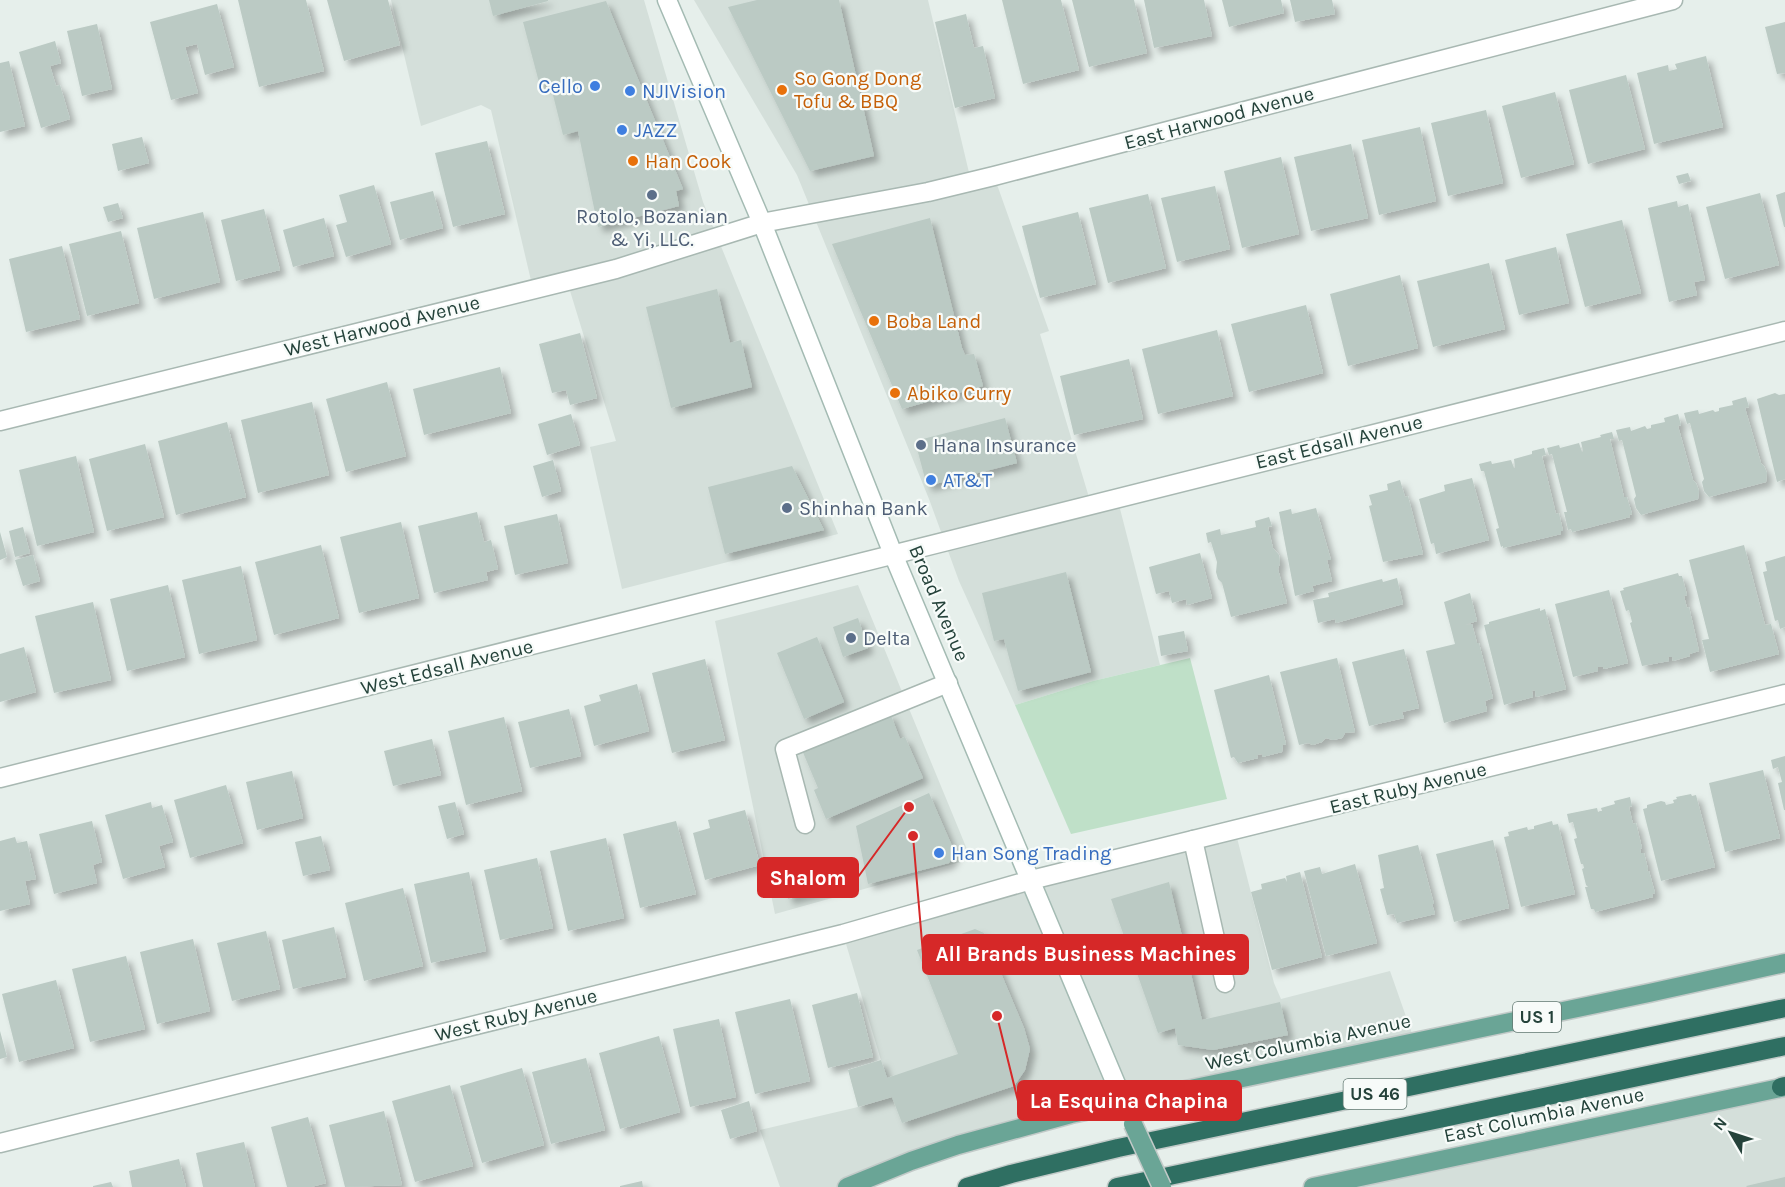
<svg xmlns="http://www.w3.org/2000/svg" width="1785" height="1187" font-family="Karla,sans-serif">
	<defs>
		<filter id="shadow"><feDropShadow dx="5.5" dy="5.5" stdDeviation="3" flood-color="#0004"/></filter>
	</defs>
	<rect width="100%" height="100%" fill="#e6efeb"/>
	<path fill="#d4dfda" d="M391 0H644L703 202 838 534 622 589 590 447 616 441 567 281 533 289 491 110 481 105 421 126Z
		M694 0H928L971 181 994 176 1049 331 1040 334 1091 504 1117 497 1160 665 1093 681 1015 705 959 581 929 499 797 175Z
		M858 585 971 859 775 914 715 621Z
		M1235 830 1274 983 1281 999 1390 971 1415 1042 1071 1114 847 1187H780L760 1130 858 1107 892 1097 843 934Z
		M1785 1087V1187H1313Z"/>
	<path fill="#bfe0c8" d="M1190 658 1227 799 1071 834 1015 705 1093 681Z"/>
	<path fill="#bbcac4" filter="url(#shadow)" d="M238 0H306L324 71 259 87Z
		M327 0H388L400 45 344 61Z
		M489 0H548V1L493 16Z
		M757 0H839L874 156 810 171 728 7Z
		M1002 0H1061L1079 70 1023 84Z
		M1072 0H1134L1147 53 1089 67Z
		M1144 0H1204L1212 36 1154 48Z
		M1222 0H1281L1284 13 1229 27Z
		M1290 0H1332L1335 14 1295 22Z
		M606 1 683 189 676 191 679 206 598 227 578 131 563 135 550 83 540 86 523 22Z
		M217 4 234 67 205 75 197 44 185 47 198 93 171 100 150 22Z
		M966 14 974 48 983 46 995 98 955 108 935 22Z
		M1785 22V73L1777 74 1765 27Z
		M97 24 112 89 82 96 67 31Z
		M55 41 61 63 50 66 56 86 60 85 70 119 41 128 19 52Z
		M1706 56 1723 127 1654 144 1637 73 1668 65 1669 71 1677 69 1675 64Z
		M9 61 25 126 0 132V63Z
		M1626 75 1645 149 1588 164 1569 90Z
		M1555 92 1574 164 1521 178 1502 106Z
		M1486 110 1503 183 1448 196 1431 123Z
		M1420 127 1436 201 1379 215 1362 140Z
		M142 137 149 163 118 171 112 144Z
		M487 141 505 214 453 227 435 153Z
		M1351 144 1368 218 1311 231 1294 157Z
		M1281 157 1299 234 1242 248 1224 171Z
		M1688 173 1691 181 1679 184 1676 176Z
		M374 185 391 244 346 257 336 225 347 222 339 195Z
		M1215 186 1230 249 1177 262 1161 198Z
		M433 191 443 228 400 240 390 202Z
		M1785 192V227H1784L1776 195Z
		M1760 193 1779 265 1725 279 1706 207Z
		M1148 194 1166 268 1108 283 1089 208Z
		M1677 201 1678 207 1688 204 1705 280 1694 282 1697 295 1669 302 1648 208Z
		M118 203 123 218 108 222 103 207Z
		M264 209 280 270 236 281 221 220Z
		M203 212 220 282 154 299 137 228Z
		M1078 212 1096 284 1040 298 1022 226Z
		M324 218 334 256 293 267 283 230Z
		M930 218 962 348 965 355 974 354 983 386 902 409 832 244Z
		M1622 220 1641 293 1585 307 1566 234Z
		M121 231 139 303 87 316 69 244Z
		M62 246 80 319 26 332 9 259Z
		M1556 247 1569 303 1519 315 1505 260Z
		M1489 263 1505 329 1433 347 1417 281Z
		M1400 275 1418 348 1348 366 1330 294Z
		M717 289 730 343 741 340 752 387 671 408 646 307Z
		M1306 305 1323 373 1249 392 1231 324Z
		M1217 330 1233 396 1158 414 1142 349Z
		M580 333 597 398 570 405 566 390 552 393 539 344Z
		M1129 359 1143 419 1074 435 1060 376Z
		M500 367 511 413 424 435 413 389Z
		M387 382 406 456 346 472 326 399Z
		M1775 393 1779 395 1785 394V479L1777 482 1757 399Z
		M1746 397 1749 407 1745 408 1761 463 1764 466 1767 473 1766 482 1709 497 1704 491 1702 482 1704 479 1690 423 1687 424 1684 413 1698 410 1699 414 1713 410 1715 412 1719 411V408L1733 405 1732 401Z
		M312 402 329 475 258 493 241 420Z
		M571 414 580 445 547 455 538 424Z
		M1678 414 1681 425 1678 426 1693 480 1696 483 1699 491 1698 499 1641 515 1636 508 1634 499 1636 496 1622 440 1619 441 1616 430 1630 427 1631 431 1645 426 1647 429 1651 428V425L1665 422 1664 418Z
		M1005 418 1017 463 927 486 915 441Z
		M227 422 246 497 176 515 158 441Z
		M1612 432 1614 439H1610L1624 497H1627L1632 514 1629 515 1630 517 1572 532 1571 529 1568 530 1564 512H1567L1552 454 1549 455 1547 448 1559 445 1560 448 1579 443 1582 452 1583 451 1581 442 1601 437 1600 435Z
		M145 444 164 517 107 531 89 459Z
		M1544 448 1546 455 1542 456 1556 514 1559 513 1563 531H1561V534L1503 548V546L1501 547 1496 529 1499 528 1484 471H1481L1479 464 1491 461 1492 464 1511 460 1514 468H1515L1514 459 1532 454V451Z
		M76 456 94 532 37 546 19 470Z
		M553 460 561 491 542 497 533 466Z
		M792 466 824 530 725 554 708 487Z
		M1472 478 1489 540 1436 554 1434 543 1431 544 1419 499 1445 491 1444 485Z
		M1400 480 1405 497 1408 496 1423 554 1383 562 1369 506 1372 505 1369 495 1388 490 1387 484Z
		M1316 508 1331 560H1327L1332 581 1312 586 1314 591 1295 596 1279 512 1291 509 1292 514Z
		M477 512 484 542 491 540 498 569 486 572 488 580 434 593 418 526Z
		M557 514 568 563 515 575 504 526Z
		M1269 517 1272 526 1268 527 1273 548 1279 555 1280 563 1278 569 1287 603 1231 617 1222 583 1218 579 1216 572 1217 562 1211 542 1208 543 1206 533 1220 529 1221 535 1239 531 1256 527 1255 521Z
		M401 522 419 598 359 613 340 537Z
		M23 527 30 553 15 557 9 531Z
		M0 532 7 557 0 560Z
		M321 545 339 618 274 635 255 562Z
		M1744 545 1765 625 1771 624 1779 654 1710 672 1702 640 1709 639 1689 560Z
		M1200 553 1212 598 1187 605 1186 599 1172 603 1169 591 1156 594 1149 567Z
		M33 555 40 581 23 586 15 560Z
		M1785 556V627L1780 629 1778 620 1775 621 1763 572 1767 571 1765 562Z
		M241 566 257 640 199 654 182 580Z
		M1066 572 1091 672 1018 691 1004 639 994 641 982 593Z
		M1678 573 1679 576H1682L1687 595 1684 596 1687 608 1689 607 1699 651 1689 654 1690 656 1673 661 1672 657H1668L1669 661 1642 666 1630 623 1632 622 1629 610 1626 611 1620 591 1624 590 1623 588Z
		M1397 578 1403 604 1336 623 1335 619 1318 623 1313 600 1329 597 1328 593 1382 579 1383 582Z
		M168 585 185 657 127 671 110 599Z
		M1609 590 1628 663 1604 669 1603 667H1598V671L1573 677 1555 604Z
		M1470 593 1477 621 1465 625 1472 624 1477 643H1479L1493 698 1485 701 1487 711 1444 723 1426 651 1455 644 1444 602Z
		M93 602 111 680 54 693 35 616Z
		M1540 608V611L1545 609 1566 689 1536 697 1535 690 1532 691 1533 697 1504 705 1484 625 1489 624V622Z
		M858 618 868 648 843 657 833 627Z
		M1184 631 1188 651 1161 656 1158 636Z
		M817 637 844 702 804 719 777 653Z
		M24 647 36 692 0 702V654Z
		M1404 649 1419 708 1402 712 1404 718 1369 726 1352 662Z
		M1337 658 1355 732 1345 733 1342 738 1333 740 1326 738 1322 742 1313 745 1308 743 1299 745 1280 672Z
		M705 659 725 740 672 753 652 673Z
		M1269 675 1286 744 1283 745 1282 752 1262 757V754L1257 755 1258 758 1238 763 1234 757 1231 758 1214 690Z
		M637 684 649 731 594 746 584 706 601 701 599 695Z
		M569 709 581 756 530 768 518 722Z
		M890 713 900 739 905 737 923 778 826 819 814 790 818 788 802 750Z
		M504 717 522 791 466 805 448 731Z
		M432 739 441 775 393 786 384 751Z
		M1785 756V810H1784L1778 783 1782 782 1778 767 1773 769 1771 760Z
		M1763 770 1780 838 1725 852 1709 783Z
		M292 771 303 818 257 830 246 782Z
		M226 785 243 843 190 858 174 800Z
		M929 793 955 853 949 863 868 884 856 826Z
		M1691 794 1692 796 1696 795 1715 867 1661 881 1643 809 1647 808V805L1661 801 1665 802 1666 805 1674 803 1673 800 1677 799 1676 797Z
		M1630 797 1632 806 1629 807 1633 824 1636 823 1642 848 1640 849 1641 853H1644L1648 869 1647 871H1649L1655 893 1652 894 1653 897 1595 912 1594 909H1591L1585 887H1588L1586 885 1582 869 1584 868 1583 864H1581L1574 839 1577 838 1573 822 1569 823 1567 814 1597 808 1598 812 1600 811H1602L1601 808 1615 804 1614 801Z
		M151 802 152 808 162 805 173 842 159 846 165 867 123 879 105 815Z
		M455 802 464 834 447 839 438 806Z
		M745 810 760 865 705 880 693 833 710 828 708 820Z
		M92 821 102 862 93 865 97 883 54 894 39 834Z
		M676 821 696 894 640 908 623 834Z
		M1552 821 1553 825 1558 824 1575 894 1521 907 1504 837 1509 836 1508 832 1527 827 1528 830 1533 829H1534V826Z
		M321 836 330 870 303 876 295 842Z
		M15 837 17 843 27 841 36 879 25 881 30 904 0 911V841Z
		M606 838 624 918 568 931 550 851Z
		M1493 840 1509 908 1454 922 1436 854Z
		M1418 845 1434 904H1432L1435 914 1397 923 1394 914 1387 915 1380 889 1384 888 1378 855Z
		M537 858 553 928 500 940 484 870Z
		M844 859 850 884 788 899 782 873Z
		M1355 864 1377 943 1326 956 1304 871 1320 867 1322 874Z
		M469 872 486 951 431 963 414 884Z
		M1300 872 1322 957 1272 970 1251 892 1262 889 1261 884 1285 878 1287 882 1286 876Z
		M1169 882 1202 1020 1280 1002 1288 1035 1213 1050 1178 1045 1175 1028 1158 1033 1111 899Z
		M403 888 423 966 364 981 345 903Z
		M334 927 346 977 293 989 282 940Z
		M975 929 984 933 1024 1028 1030 1049 1025 1070 1014 1086 902 1123 892 1097 858 1107 848 1070 881 1060 887 1078 958 1054 917 950Z
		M266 931 280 989 232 1001 217 943Z
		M193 939 210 1011 157 1024 140 952Z
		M126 956 145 1029 90 1042 72 969Z
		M56 980 74 1048 19 1062 2 994Z
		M857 993 873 1057 828 1068 812 1005Z
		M790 999 810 1081 755 1094 735 1012Z
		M719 1019 736 1097 690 1107 673 1029Z
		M0 1031 7 1057 0 1059Z
		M659 1036 680 1112 620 1129 599 1053Z
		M586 1058 605 1130 551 1144 532 1072Z
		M522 1068 544 1145 482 1163 460 1086Z
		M450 1085 473 1166 415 1182 392 1101Z
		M749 1101 757 1131 730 1139 721 1110Z
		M384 1111 402 1185 345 1187 329 1125Z
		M308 1117 326 1183 311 1187H287L271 1127Z
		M244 1142 255 1187H203L196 1153Z
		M179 1159 186 1187H132L129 1171Z
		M1785 1177V1187H1747L1746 1186Z
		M642 1181 643 1187H620V1186Z
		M111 1182 113 1187H93V1186Z"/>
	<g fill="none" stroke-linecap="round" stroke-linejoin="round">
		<defs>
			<path id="lane" d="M805 824 785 749 948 683
				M1193 840 1225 983"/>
			<path id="street" d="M0 421 616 269 762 223 928 192 994 176 1673 0
				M0 778C595 631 1190 479 1785 331
				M0 1143 843 934 1031 880 1785 694"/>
			<path id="secondary" d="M667 0 762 223 893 554 1124 1103"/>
			<path id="primary" d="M847 1187 911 1161 958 1145 1071 1114 1649 993 1785 963
				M1313 1187 1785 1087"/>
			<path id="highway" d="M1781 1087 1785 1086
				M967 1187 1011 1174 1118 1148 1785 1008
				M1117 1187 1785 1046"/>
		</defs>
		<use href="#lane" stroke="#a8b8b2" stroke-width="21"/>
		<use href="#street" stroke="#a8b8b2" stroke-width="21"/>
		<use href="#secondary" stroke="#a4bbb3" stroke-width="21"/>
		<use href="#primary" stroke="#c2cac8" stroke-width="21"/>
		<use href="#highway" stroke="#c2cac8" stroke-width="21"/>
		<use href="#lane" stroke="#fff" stroke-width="18"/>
		<use href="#street" stroke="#fff" stroke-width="18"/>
		<use href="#secondary" stroke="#fff" stroke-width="18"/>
		<use href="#primary" stroke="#6aa596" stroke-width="18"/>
		<use href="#highway" stroke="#2f6f62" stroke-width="18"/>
		<defs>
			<path id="primary-bridge" d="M1133 1124 1162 1187"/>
		</defs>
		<use href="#primary-bridge" stroke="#c2cac8" stroke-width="21" stroke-linecap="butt"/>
		<use href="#primary-bridge" stroke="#6aa596" stroke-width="18"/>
	</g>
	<g fill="#3f7fe0" stroke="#f7fbf9" stroke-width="2">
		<circle cx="595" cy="86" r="6"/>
		<circle cx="630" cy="91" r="6"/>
		<circle cx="622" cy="130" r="6"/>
		<circle cx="931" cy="480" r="6"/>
		<circle cx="939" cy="853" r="6"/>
	</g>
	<g fill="#e8710a" stroke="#f7fbf9" stroke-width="2">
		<circle cx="782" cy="90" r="6"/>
		<circle cx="633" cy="161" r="6"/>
		<circle cx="874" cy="321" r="6"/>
		<circle cx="895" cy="393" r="6"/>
	</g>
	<g fill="#5c6f8a" stroke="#f7fbf9" stroke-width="2">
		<circle cx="652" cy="195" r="6"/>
		<circle cx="921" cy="445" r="6"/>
		<circle cx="787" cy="508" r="6"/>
		<circle cx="851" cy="638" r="6"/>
	</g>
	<g text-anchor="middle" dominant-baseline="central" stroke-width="4.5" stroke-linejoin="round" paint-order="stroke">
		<g fill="#f7fbf9" stroke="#637a73" stroke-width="1.5">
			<rect x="1513" y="1002" width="48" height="30" rx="4.5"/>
			<rect x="1343.5" y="1079" width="63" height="30" rx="4.5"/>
		</g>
		<g font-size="18" font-weight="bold" fill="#24423a">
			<text x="1537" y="1017">US 1</text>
			<text x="1375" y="1094">US 46</text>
		</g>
		<g font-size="20" fill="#c56008" stroke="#f7fbf9" text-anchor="start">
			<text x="794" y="78">So Gong Dong<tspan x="794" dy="23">Tofu &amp; BBQ</tspan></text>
			<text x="645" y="161">Han Cook</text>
			<text x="886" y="321">Boba Land</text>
			<text x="907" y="393">Abiko Curry</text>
		</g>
		<g font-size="20" fill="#366cbe" stroke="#f7fbf9" text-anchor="start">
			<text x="583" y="86" text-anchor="end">Cello</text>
			<text x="642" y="91">NJIVision</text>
			<text x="634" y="130">JAZZ</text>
			<text x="943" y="480">AT&amp;T</text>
			<text x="951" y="853">Han Song Trading</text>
		</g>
		<g font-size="20" fill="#24423a" stroke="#f7fbf9">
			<text transform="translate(1219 118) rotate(-15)">East Harwood Avenue</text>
			<text transform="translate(382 326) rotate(-14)">West Harwood Avenue</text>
			<text transform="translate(1339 442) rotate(-14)">East Edsall Avenue</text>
			<text transform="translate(939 603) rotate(67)">Broad Avenue</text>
			<text transform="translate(447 667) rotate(-14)">West Edsall Avenue</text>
			<text transform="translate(1408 788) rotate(-14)">East Ruby Avenue</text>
			<text transform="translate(516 1015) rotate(-14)">West Ruby Avenue</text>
			<text transform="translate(1308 1042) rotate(-12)">West Columbia Avenue</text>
			<text transform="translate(1544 1115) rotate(-12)">East Columbia Avenue</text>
		</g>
		<g font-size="20" fill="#4e5e75" stroke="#f7fbf9" text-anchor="start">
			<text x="652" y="216" text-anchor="middle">Rotolo, Bozanian<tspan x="652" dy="23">&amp; Yi, LLC.</tspan></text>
			<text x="933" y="445">Hana Insurance</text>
			<text x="799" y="508">Shinhan Bank</text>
			<text x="863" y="638">Delta</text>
		</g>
	</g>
	<path fill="none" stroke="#d62828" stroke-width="2" d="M909 807L858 877M913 836L923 954M997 1016L1018 1101"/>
	<g fill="#d62828" stroke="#f7fbf9" stroke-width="2">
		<circle cx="909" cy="807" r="6"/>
		<circle cx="913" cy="836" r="6"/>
		<circle cx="997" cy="1016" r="6"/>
	</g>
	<g fill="#d62828" stroke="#d62828" stroke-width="2">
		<rect x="758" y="858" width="100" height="39" rx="6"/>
		<rect x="923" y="935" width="325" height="39" rx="6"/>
		<rect x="1018" y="1081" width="223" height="39" rx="6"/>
	</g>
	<g font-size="21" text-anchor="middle" font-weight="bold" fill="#fff">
		<text x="808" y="885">Shalom</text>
		<text x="1086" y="961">All Brands Business Machines</text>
		<text x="1129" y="1108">La Esquina Chapina</text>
	</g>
	<g transform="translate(1731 1133) rotate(309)" stroke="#f7fbf9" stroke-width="4.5" paint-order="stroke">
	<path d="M0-4.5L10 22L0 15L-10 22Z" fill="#24423a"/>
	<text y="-9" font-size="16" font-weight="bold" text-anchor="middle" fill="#24423a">N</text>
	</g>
</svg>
